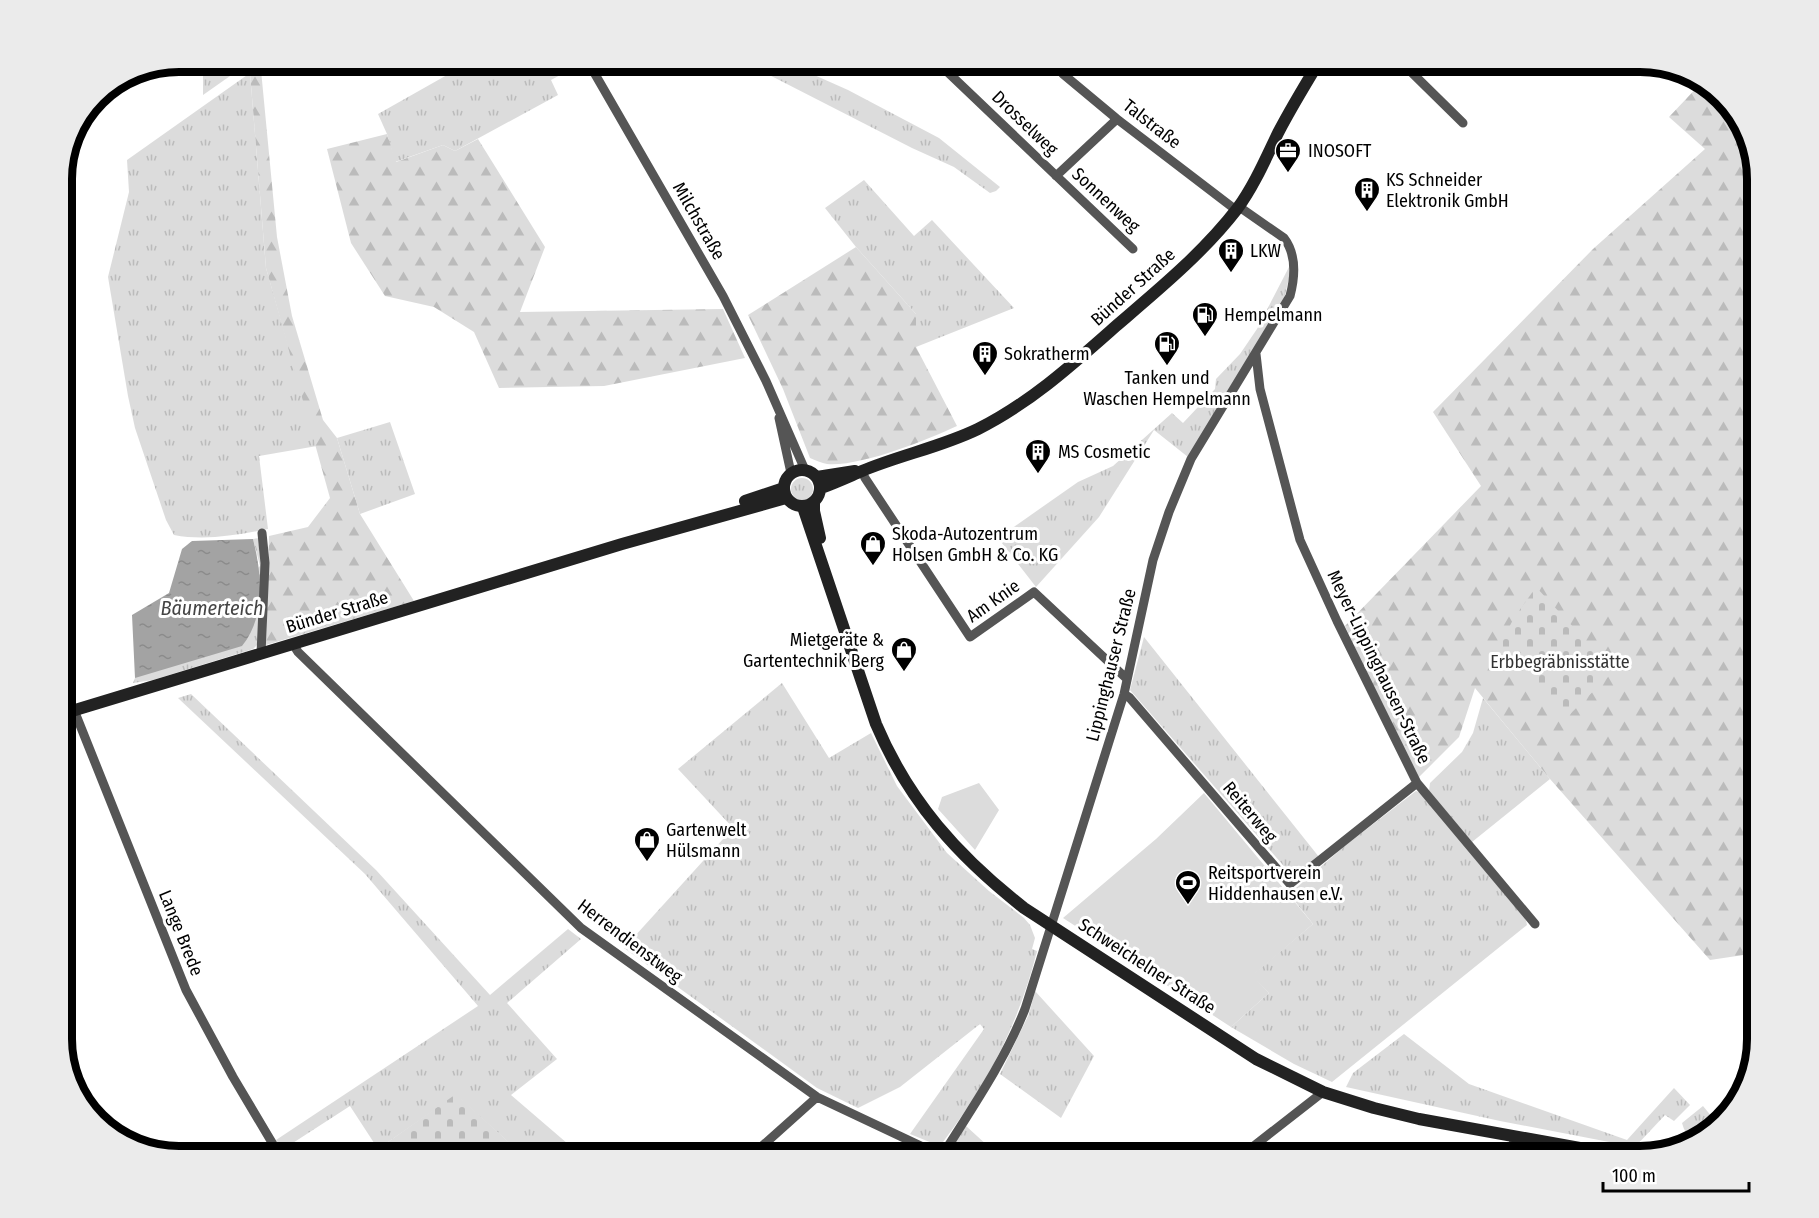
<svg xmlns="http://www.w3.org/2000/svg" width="1819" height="1218" font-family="'Fira Sans Condensed',sans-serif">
	<defs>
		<pattern id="grass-tufts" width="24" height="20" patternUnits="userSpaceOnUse" patternTransform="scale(1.5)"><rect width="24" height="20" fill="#dcdcdc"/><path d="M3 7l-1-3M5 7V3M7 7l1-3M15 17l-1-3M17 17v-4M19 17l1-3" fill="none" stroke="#bbb"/></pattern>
		<pattern id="forest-firs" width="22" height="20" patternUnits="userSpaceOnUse" patternTransform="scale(1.5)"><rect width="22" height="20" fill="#dcdcdc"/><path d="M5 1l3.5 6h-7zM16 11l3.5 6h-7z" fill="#bbb"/></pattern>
		<pattern id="cemetery-stones" width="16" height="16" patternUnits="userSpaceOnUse" patternTransform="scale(1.5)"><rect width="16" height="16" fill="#dcdcdc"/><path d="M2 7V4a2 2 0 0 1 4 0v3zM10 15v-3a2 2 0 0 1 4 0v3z" fill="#bbb"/></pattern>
		<pattern id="water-ripples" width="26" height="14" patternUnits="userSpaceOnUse" patternTransform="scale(1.5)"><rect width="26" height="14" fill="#a3a3a3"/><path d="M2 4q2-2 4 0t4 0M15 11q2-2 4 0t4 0" fill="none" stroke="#8b8b8b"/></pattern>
	</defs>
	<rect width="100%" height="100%" fill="#fff"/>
	<path fill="url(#grass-tufts)" d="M203 62H250L203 95Z
		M470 62H572L575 67 551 80 558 95 455 151 443 145 395 162 387 134 378 114Z
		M744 62H785L848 90 939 138 1000 187 996 191 990 193 954 167 912 148Z
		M250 73 266 268 317 446 259 456 268 529C237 535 205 541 174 535L166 520 135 428 128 396 108 277 129 192 127 160Z
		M864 180 914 236 932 220 1014 308 916 347V314L856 247 825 208Z
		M1289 267 1290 274 1284 299 1188 457 1154 430 1099 517 1036 587 998 538 1078 482 1113 466 1172 413 1183 423 1215 389 1216 379 1240 354 1257 329Z
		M390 422 415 494 360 514 337 438Z
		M791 489a11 11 0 1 1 22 0a11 11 0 1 1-22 0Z
		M259 538 263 566 258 644 253 649 153 680 133 683 135 678 260 566 253 539Z
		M1144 637 1319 857 1300 871 1289 872 1130 690Z
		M782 683 829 758 871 733 897 786 947 853 989 891 1024 918 1030 925 1035 938 1032 949 1037 951C1019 1023 988 1083 943 1142L937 1145 910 1134 984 1029 980 1024 900 1087 858 1108 817 1088 624 948 733 828 678 769Z
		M191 694 376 870 490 995 568 929 581 939 507 1003 557 1059 511 1095 582 1156H524L456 1095 378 1149 350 1106 282 1150 276 1140 478 1006 365 874 178 698Z
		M1483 698 1550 779 1472 842 1429 791 1430 783 1462 752 1473 733Z
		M1416 791 1421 793 1526 920 1527 925 1332 1082 1294 1064 1231 1027 1269 993 1251 976 1313 924 1289 894 1346 845Z
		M1035 991 1094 1056 1061 1118 1000 1074 1029 1014Z
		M1404 1034 1469 1084 1627 1140 1674 1088 1690 1105 1674 1121 1665 1115 1635 1147 1500 1121 1346 1087 1353 1073Z
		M1703 1106 1717 1123 1694 1143 1684 1129 1682 1123Z
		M966 1126 999 1156H957L956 1141Z"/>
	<path fill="url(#forest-firs)" d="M261 70 277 237 292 316 323 420 337 438 360 514 414 601 266 645 269 536 308 527 330 498 266 268 250 73Z
		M1703 81 1745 127 1757 179V953L1710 960 1550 779 1475 688 1459 737 1419 777 1368 676 1345 626 1481 486 1433 412 1593 249 1705 149 1669 117Z
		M387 134 396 162 443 145 455 151 478 139 545 247 520 312 723 309 745 358 604 386 499 388 474 332 434 307 385 296 351 243 327 149Z
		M856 247 916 314V347L957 426C927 440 860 467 827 464 822 463 815 460 810 458L783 389 748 315Z"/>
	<path fill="url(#cemetery-stones)" d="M1536 587 1614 671 1565 719 1500 644 1514 618Z
		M456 1094 524 1156H384L378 1149Z"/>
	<path fill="#dcdcdc" d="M979 783 999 810 975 850 938 809 942 797Z
		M1204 793 1313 924 1252 976 1269 993 1231 1027 1063 918 1156 839Z"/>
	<path fill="url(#water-ripples)" d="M253 539C262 574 266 616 242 646L135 678 132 615 169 593 182 549 192 541Z"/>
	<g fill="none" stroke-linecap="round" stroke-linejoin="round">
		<path stroke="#555" stroke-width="9" d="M588 62 723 296 766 381 805 470
			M937 62 1133 249
			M1052 62 1063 74 1117 119 1236 210
			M1401 62 1463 123
			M951 75 967 62
			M1056 176 1117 119
			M1256 354 1260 389 1300 540 1337 621 1417 783 1535 924
			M779 418 791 473
			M862 471 865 478 970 637 1034 592 1127 679
			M293 644 298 652 581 928 817 1097 940 1155
			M261 654 265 563 262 533
			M1124 694 1129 697 1290 884 1417 783
			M74 710 186 990 233 1077 280 1156
			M751 1156 817 1097
			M938 1156 945 1151C974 1105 1005 1060 1025 1009L1124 694 1153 560 1169 512 1191 459 1290 296C1295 277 1297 255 1284 238L1238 206
			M1241 1156 1323 1092
			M1509 1156 1515 1138"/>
		<path stroke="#222" stroke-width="12" d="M784 488a18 18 0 1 1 36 0a18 18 0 1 1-36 0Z
			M817 477 855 471
			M821 488C835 483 848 477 862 471 900 455 941 447 978 429 1030 403 1073 364 1116 326 1158 290 1203 253 1237 209 1254 186 1266 158 1278 133 1291 108 1305 85 1319 62
			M745 501 784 488
			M814 502V511L820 538
			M803 507 876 724C909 802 958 856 1024 908L1256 1059 1323 1092 1374 1108 1419 1119 1624 1156
			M62 714 622 544 786 498"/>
	</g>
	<defs>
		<symbol id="office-pin" viewBox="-11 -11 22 30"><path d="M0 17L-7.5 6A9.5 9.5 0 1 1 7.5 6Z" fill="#000" stroke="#fff"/><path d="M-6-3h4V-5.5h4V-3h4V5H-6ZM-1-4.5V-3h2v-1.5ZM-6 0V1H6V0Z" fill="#fff"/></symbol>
		<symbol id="building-pin" viewBox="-11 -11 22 30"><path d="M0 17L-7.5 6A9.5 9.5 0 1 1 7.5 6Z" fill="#000" stroke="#fff"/><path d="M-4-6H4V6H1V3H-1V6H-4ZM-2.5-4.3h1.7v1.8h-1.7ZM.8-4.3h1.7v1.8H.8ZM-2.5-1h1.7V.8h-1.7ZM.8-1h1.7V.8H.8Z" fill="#fff"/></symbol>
		<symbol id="fuel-pin" viewBox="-11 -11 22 30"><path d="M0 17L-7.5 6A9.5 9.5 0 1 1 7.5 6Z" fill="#000" stroke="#fff"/><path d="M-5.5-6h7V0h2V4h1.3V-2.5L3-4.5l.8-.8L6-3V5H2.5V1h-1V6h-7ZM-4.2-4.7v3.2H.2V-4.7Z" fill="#fff"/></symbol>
		<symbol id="shop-pin" viewBox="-11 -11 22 30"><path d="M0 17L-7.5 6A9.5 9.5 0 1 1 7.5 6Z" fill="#000" stroke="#fff"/><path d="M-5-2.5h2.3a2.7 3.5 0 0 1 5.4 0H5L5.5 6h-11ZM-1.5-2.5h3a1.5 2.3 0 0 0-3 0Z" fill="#fff"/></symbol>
		<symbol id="stadium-pin" viewBox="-11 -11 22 30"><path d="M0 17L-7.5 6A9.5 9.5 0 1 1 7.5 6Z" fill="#000" stroke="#fff"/><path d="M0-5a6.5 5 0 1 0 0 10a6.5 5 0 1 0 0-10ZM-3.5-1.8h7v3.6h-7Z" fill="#fff"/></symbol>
	</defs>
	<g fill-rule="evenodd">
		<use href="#office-pin" x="1273" y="136" width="30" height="40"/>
		<use href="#building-pin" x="1352" y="175" width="30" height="40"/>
		<use href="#building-pin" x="1216" y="236" width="30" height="40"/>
		<use href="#fuel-pin" x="1190" y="300" width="30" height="40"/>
		<use href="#fuel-pin" x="1152" y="329" width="30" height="40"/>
		<use href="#building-pin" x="970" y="339" width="30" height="40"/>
		<use href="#building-pin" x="1023" y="437" width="30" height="40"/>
		<use href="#shop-pin" x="858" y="529" width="30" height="40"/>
		<use href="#shop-pin" x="889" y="635" width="30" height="40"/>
		<use href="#shop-pin" x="632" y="825" width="30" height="40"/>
		<use href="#stadium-pin" x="1173" y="868" width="30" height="40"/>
	</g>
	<g text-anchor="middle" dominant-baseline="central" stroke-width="6" stroke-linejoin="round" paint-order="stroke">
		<g font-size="18" fill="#000" stroke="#fff">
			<text transform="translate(1025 123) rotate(44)">Drosselweg</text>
			<text transform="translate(1152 124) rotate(38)">Talstraße</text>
			<text transform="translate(1106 200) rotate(43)">Sonnenweg</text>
			<text transform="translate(699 221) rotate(60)">Milchstraße</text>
			<text transform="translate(1133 287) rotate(-42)">Bünder Straße</text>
			<text transform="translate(993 601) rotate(-35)">Am Knie</text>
			<text transform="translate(337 612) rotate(-17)">Bünder Straße</text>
			<text transform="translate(1111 665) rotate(-76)">Lippinghauser Straße</text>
			<text transform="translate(1379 667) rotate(64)">Meyer-Lippinghausen-Straße</text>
			<text transform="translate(1250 812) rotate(50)">Reiterweg</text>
			<text transform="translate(181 933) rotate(68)">Lange Brede</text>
			<text transform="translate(630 941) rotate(37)">Herrendienstweg</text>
			<text transform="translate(1147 966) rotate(33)">Schweichelner Straße</text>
		</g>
		<g font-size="18" fill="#000" stroke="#fff" text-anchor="start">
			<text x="1308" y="151">INOSOFT</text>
			<text x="1386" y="180">KS Schneider<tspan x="1386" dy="21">Elektronik GmbH</tspan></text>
			<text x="1250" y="251">LKW</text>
			<text x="1224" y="315">Hempelmann</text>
			<text x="1004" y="354">Sokratherm</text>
			<text x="1167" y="378" text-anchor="middle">Tanken und<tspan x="1167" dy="21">Waschen Hempelmann</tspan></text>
			<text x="1058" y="452">MS Cosmetic</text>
			<text x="892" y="534">Skoda-Autozentrum<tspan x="892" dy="21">Holsen GmbH &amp; Co. KG</tspan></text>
			<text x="884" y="640" text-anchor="end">Mietgeräte &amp;<tspan x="884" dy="21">Gartentechnik Berg</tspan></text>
			<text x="666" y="830">Gartenwelt<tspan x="666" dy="21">Hülsmann</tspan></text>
			<text x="1208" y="873">Reitsportverein<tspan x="1208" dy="21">Hiddenhausen e.V.</tspan></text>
		</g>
		<g font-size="18" fill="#333" stroke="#fff">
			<text x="1560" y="662">Erbbegräbnisstätte</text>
		</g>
		<g font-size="20" font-style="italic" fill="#444" stroke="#fff">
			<text x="212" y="608">Bäumerteich</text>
		</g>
	</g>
	<path d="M0 0H1819V1218H0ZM179 72H1640A107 107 0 0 1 1747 179V1039A107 107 0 0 1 1640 1146H179A107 107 0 0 1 72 1039V179A107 107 0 0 1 179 72Z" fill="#ebebeb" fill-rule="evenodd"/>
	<path fill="none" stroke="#000" stroke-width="8" d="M179 72H1640A107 107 0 0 1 1747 179V1039A107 107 0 0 1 1640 1146H179A107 107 0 0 1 72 1039V179A107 107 0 0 1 179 72Z"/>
	<path d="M1603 1182v9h146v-9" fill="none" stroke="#000000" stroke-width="3"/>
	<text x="1612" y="1182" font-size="18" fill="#000000" stroke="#ffffff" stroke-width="4.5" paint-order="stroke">100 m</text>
</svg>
